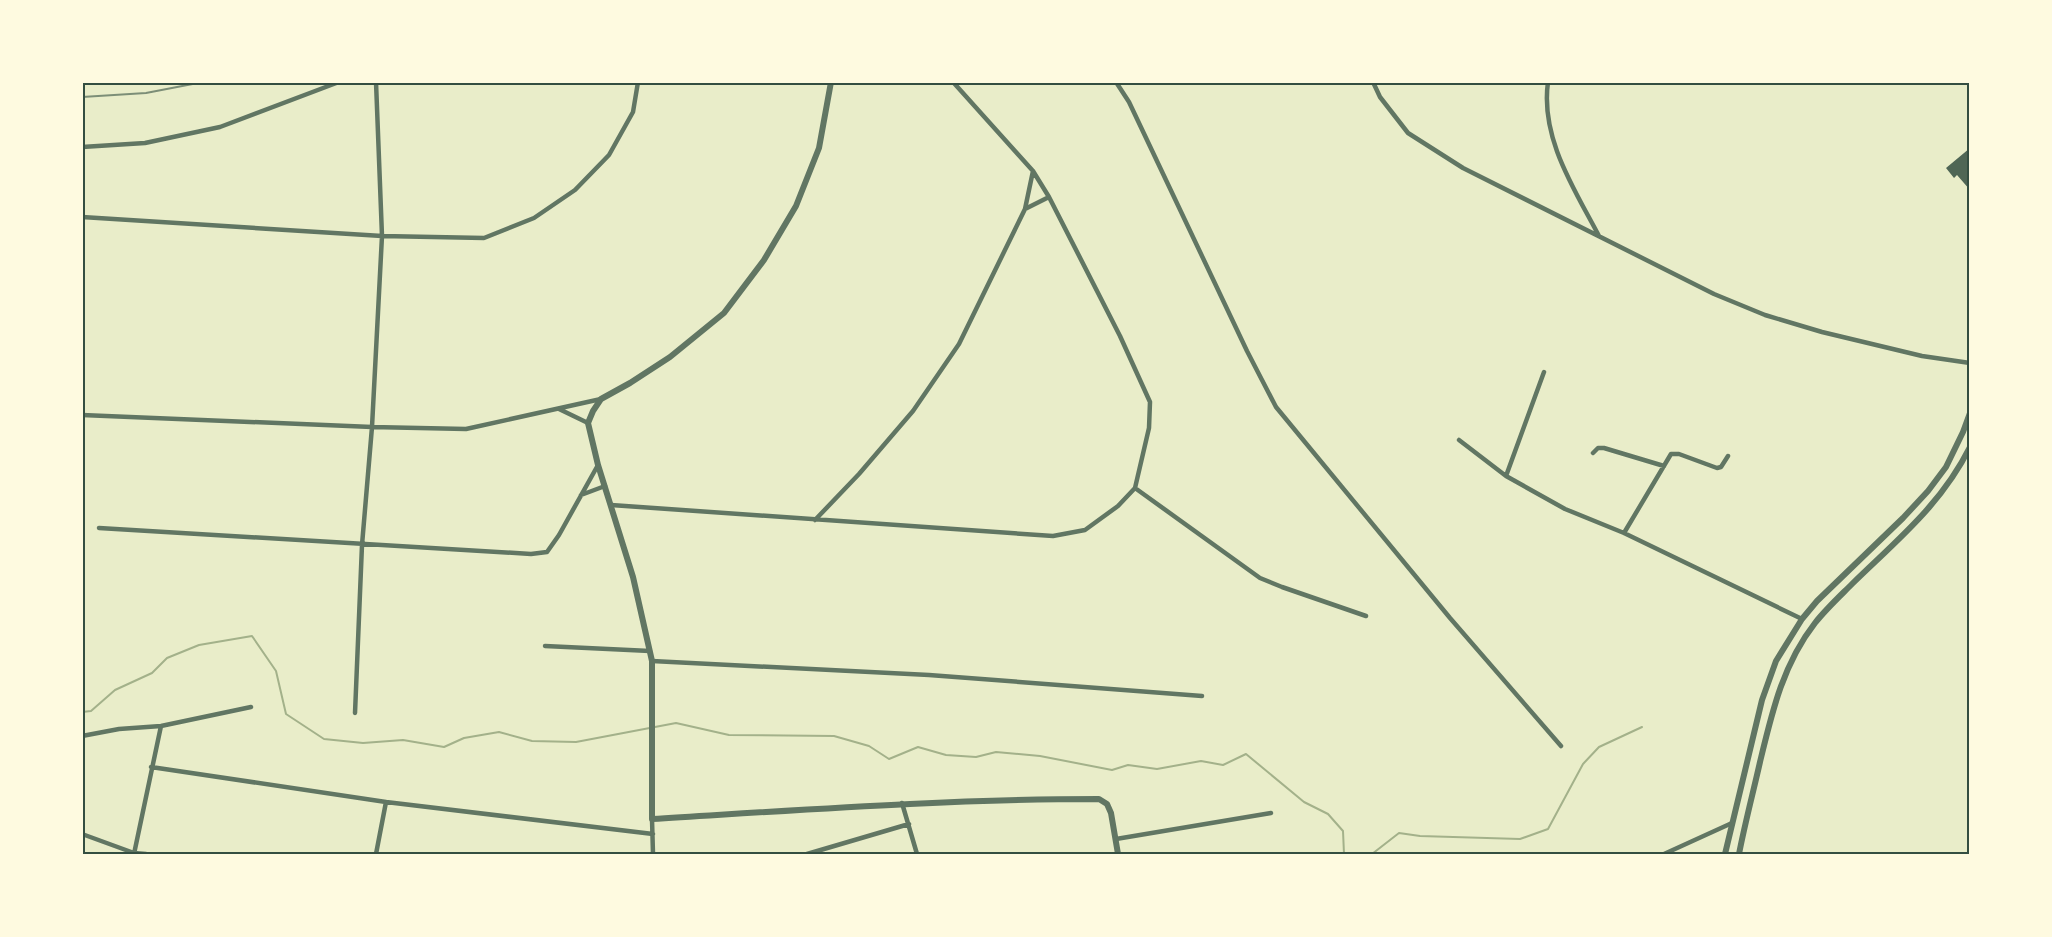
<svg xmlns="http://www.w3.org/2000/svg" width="2052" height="937" font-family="'Alegreya Sans',sans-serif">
	<rect width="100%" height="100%" fill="#e9edc9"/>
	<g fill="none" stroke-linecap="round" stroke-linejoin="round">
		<path stroke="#a3b18a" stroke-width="2" d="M82 712 91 711 115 690 152 673 167 658 199 645 252 636 276 671 286 714 324 739 363 743 403 740 444 747 464 738 499 732 532 741 576 742 676 723 729 735 834 736 869 746 889 759 918 747 946 755 976 757 996 752 1040 756 1112 770 1128 765 1157 769 1201 761 1223 765 1246 754 1304 802 1328 814 1343 831 1344 854
			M1372 854 1399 833 1420 836 1520 839 1548 829 1583 764 1599 747 1642 727"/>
	</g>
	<path fill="#4f6655" d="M1970 148V190L1957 175 1954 178 1946 168Z"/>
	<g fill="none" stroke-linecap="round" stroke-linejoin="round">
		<path stroke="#617663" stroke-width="4.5" d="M1116 82 1129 102 1247 351 1276 407 1450 618 1561 746
			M1373 82 1380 97 1408 133 1463 168 1714 294 1765 315 1822 332 1922 356 1970 363
			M1548 82C1540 138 1575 190 1599 236
			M82 147 145 143 220 127 339 82
			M1025 209 1049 197
			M82 217 382 236 484 238 534 218 575 190 609 155 633 112 638 82
			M559 409 588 423
			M82 415 372 427 466 429 601 399
			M1459 440 1506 476 1565 509 1624 533 1802 619
			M1593 453 1598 448H1604L1664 466
			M1506 476 1544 372
			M1135 488 1260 578 1282 587 1366 616
			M581 495 605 486
			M611 505 1053 536 1085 530 1118 506 1135 488 1149 428 1150 402 1120 336 1049 197 1033 171 953 82
			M815 520 859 474 913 411 959 344 1025 209 1033 171
			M99 528 531 554 547 552 559 535 598 465
			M1624 533 1671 454H1679L1717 468 1721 467 1728 456
			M545 646 650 651
			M652 661 929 675 1202 696
			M355 713 362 545 372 427 382 236 376 82
			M82 736 119 729 161 726 251 707
			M151 767 386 802 653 834
			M902 803 917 854
			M652 819 653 854
			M82 834 134 853 146 854
			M1116 839 1271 813
			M134 854 161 726
			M376 854 386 802
			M807 854 909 824
			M1664 854 1732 823"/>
		<path stroke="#617663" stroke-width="6" d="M831 82 819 148 796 206 764 260 724 313 670 357 630 383 601 399 593 411 588 423 598 465 633 577 652 661V819C801 810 950 799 1099 799L1107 804 1111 813 1118 854
			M1725 854 1762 700 1776 661 1802 619 1817 601 1903 518 1928 491 1946 467 1963 432 1970 413
			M1739 854C1745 823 1753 793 1760 762 1772 712 1783 664 1815 623 1826 609 1839 597 1852 584 1897 540 1941 505 1970 447"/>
		<path stroke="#7c8e77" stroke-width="2" d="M82 97 146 93 203 82"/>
	</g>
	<rect width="2052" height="937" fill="none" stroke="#fefae0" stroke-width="168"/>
	<rect x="84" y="84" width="1884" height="769" fill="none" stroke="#344e41" stroke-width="2"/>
</svg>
